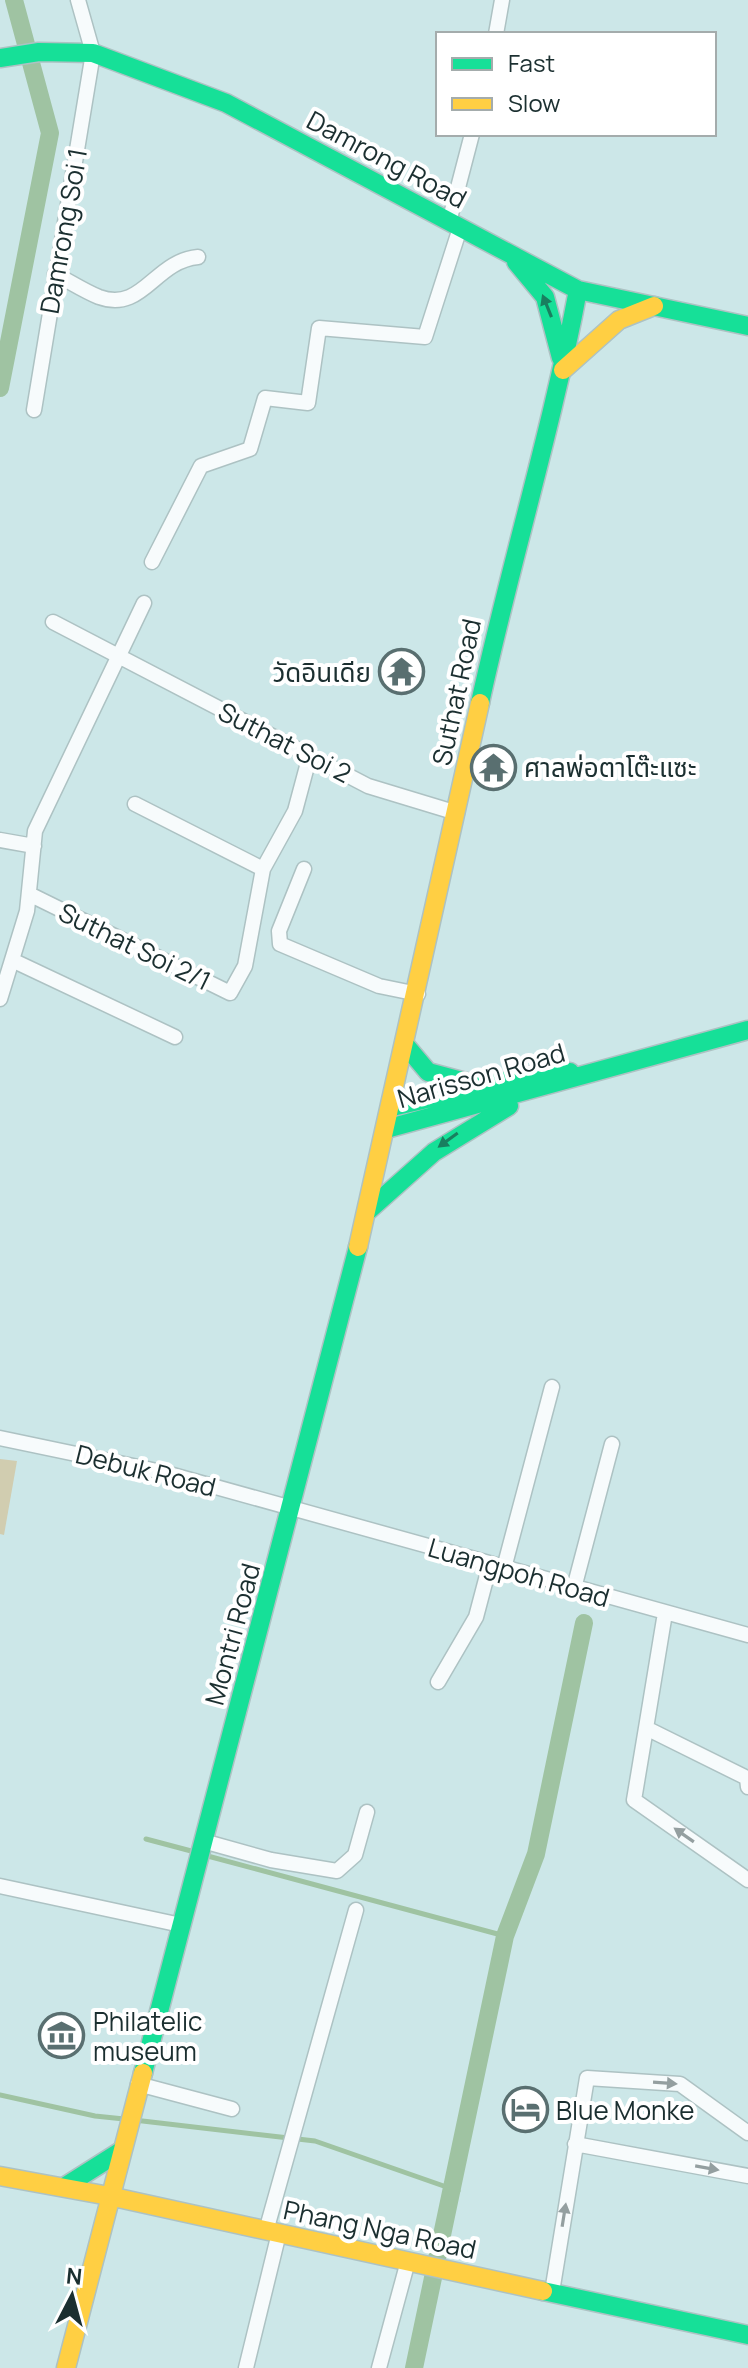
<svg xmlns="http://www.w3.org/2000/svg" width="748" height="2368" font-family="Manrope,'Noto Sans Thai',sans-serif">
	<rect width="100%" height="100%" fill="#cce7e8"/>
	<path fill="#d1cdb0" d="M0 1459 17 1461 4 1535 0 1534Z"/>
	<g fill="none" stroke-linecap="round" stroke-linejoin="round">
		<path stroke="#9fc3a2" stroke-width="5" d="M146 1839 195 1852
			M204 1855 505 1936
			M0 2095 95 2116 124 2119
			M134 2120 315 2141 458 2191"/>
		<path stroke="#9fc3a2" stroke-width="18" d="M0 388 50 133 14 0
			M414 2368 505 1936 536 1854 584 1623"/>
		<defs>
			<path id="street" d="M496 34 502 0
				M449 222 472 134
				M55 274C69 281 84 291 99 297 143 313 154 261 198 257
				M34 410 93 53 78 0
				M152 562 201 466 250 449 265 398 308 403 319 328 425 337 460 228
				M53 622 368 786 457 813
				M135 804 263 869
				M0 840 34 846
				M304 869 279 931 280 944 379 986 418 994
				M29 894 230 993 245 966 263 869 295 811 310 755
				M14 961 175 1037
				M0 999 27 911 35 831 144 603
				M0 1438 162 1472 748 1635
				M504 1568 552 1387
				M574 1588 612 1444
				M438 1682 476 1617 490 1564
				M646 1728 665 1613
				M748 1787 747 1778 646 1728 634 1800 748 1880
				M203 1841 271 1860 337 1871 355 1855 367 1812
				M0 1886 181 1925
				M138 2084 232 2109
				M575 2144 748 2176
				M266 2231 356 1910
				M552 2292 587 2078 680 2084 748 2133
				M246 2368 279 2233
				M379 2368 408 2261"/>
			<path id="fast" d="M0 58 39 52 93 53 226 103 578 290 748 326
				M516 262 545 297 561 358
				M480 703C510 565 552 429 578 290
				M407 1047 428 1072 473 1084
				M392 1107 532 1075 570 1072
				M386 1129 748 1030
				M369 1210 434 1152 509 1106
				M143 2073 358 1247
				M64 2187 121 2151
				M543 2291 748 2335"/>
			<path id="slow" d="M563 370 619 320 654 306
				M358 1247 480 703
				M0 2176 109 2196 543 2291
				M66 2368 143 2073"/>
		</defs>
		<use href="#street" stroke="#adc2c3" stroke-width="17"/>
		<use href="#fast" stroke="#adc2c3" stroke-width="21"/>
		<use href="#slow" stroke="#adc2c3" stroke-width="21"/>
		<use href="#street" stroke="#f7fbfc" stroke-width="14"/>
		<use href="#fast" stroke="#16e098" stroke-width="18"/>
		<use href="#slow" stroke="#ffcf43" stroke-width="18"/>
	</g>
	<defs><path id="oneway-solid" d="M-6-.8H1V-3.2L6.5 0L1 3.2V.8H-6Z" transform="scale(2)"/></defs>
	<g fill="#197f5f">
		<use href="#oneway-solid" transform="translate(547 306) rotate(-112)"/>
		<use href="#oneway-solid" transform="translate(448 1140) rotate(144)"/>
	</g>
	<g fill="#949fa0">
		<use href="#oneway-solid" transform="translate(684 1835) rotate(-145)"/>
		<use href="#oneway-solid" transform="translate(665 2083) rotate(4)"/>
		<use href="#oneway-solid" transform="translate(707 2168) rotate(10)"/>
		<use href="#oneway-solid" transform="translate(564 2215) rotate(-81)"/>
	</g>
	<defs>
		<symbol id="temple-ring" viewBox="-11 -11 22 22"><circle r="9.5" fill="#fff" stroke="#596f70" stroke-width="1.5"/><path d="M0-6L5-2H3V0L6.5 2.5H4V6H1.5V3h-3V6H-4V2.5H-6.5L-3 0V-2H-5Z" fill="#596f70"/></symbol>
		<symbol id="museum-ring" viewBox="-11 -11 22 22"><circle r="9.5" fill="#fff" stroke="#596f70" stroke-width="1.5"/><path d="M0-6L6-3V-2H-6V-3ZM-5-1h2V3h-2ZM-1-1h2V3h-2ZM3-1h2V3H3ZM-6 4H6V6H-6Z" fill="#596f70"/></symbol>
		<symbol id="hotel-ring" viewBox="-11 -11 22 22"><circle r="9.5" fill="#fff" stroke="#596f70" stroke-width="1.5"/><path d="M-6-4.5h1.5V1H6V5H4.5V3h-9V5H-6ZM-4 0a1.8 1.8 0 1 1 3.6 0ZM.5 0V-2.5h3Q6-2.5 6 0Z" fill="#596f70"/></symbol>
	</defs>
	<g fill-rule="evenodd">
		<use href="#temple-ring" x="376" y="646" width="51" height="51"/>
		<use href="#temple-ring" x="468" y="742" width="51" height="51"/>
		<use href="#museum-ring" x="36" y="2010" width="51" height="51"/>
		<use href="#hotel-ring" x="500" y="2084" width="51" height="51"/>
	</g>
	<g text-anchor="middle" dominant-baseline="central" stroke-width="8" stroke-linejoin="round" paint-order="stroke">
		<g font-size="26" fill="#1b2f30" stroke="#fff">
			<text transform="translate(387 159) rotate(28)">Damrong Road</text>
			<text transform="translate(63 231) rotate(-80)">Damrong Soi 1</text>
			<text transform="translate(456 692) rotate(-78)">Suthat Road</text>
			<text transform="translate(285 742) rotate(27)">Suthat Soi 2</text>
			<text transform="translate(135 946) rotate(26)">Suthat Soi 2/1</text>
			<text transform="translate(481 1075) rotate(-16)">Narisson Road</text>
			<text transform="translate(146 1470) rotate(14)">Debuk Road</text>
			<text transform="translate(519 1572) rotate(16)">Luangpoh Road</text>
			<text transform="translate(232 1634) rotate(-75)">Montri Road</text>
			<text transform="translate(380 2229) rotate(12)">Phang Nga Road</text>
		</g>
		<g font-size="26" fill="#1b2f30" stroke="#fff" text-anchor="start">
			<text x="371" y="672" text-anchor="end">วัดอินเดีย</text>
			<text x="524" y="767">ศาลพ่อตาโต๊ะแซะ</text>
			<text x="93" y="2021">Philatelic<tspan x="93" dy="30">museum</tspan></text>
			<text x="556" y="2110">Blue Monke</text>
		</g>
	</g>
	<rect x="436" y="32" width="280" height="104" fill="#ffffff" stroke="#a4acac" stroke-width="2"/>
	<rect x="452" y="58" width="40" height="12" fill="#16e098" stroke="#a4acac" stroke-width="2"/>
	<text x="508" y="72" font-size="24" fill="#1b2f30">Fast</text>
	<rect x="452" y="98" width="40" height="12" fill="#ffcf43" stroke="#a4acac" stroke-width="2"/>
	<text x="508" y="112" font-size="24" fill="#1b2f30">Slow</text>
	<g transform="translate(72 2296) rotate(6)" stroke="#ffffff" stroke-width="6" paint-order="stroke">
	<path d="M0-6L14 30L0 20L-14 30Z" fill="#1b2f30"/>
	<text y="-12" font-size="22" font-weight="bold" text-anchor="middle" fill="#1b2f30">N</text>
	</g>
</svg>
